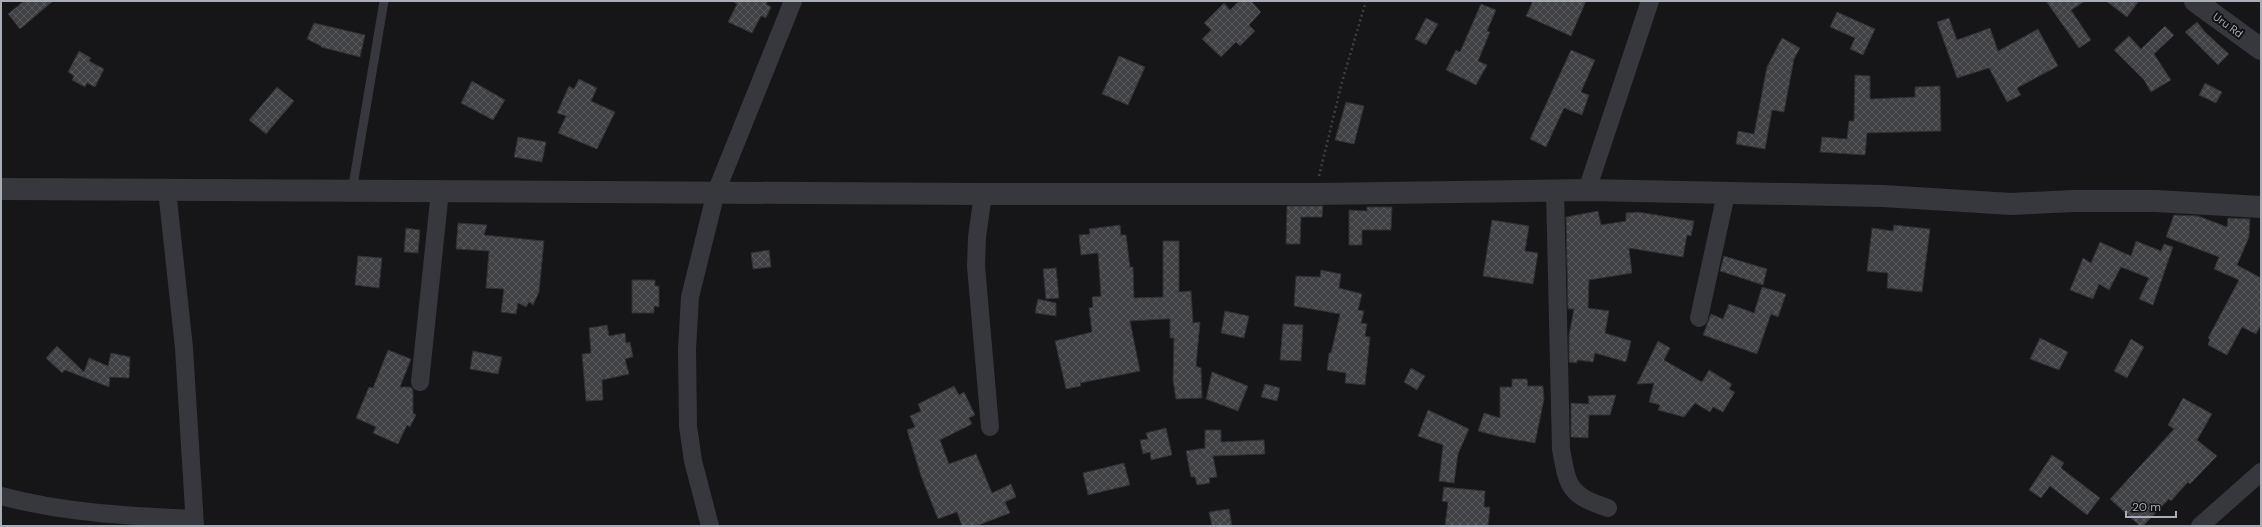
<svg xmlns="http://www.w3.org/2000/svg" width="2262" height="527" font-family="'DM Sans',sans-serif">
	<defs>
		<pattern id="building-cross-hatch" width="8" height="8" patternUnits="userSpaceOnUse"><rect width="8" height="8" fill="#404145"/><path d="M0 0l8 8M0 8l8-8" fill="none" stroke="#595a5e"/></pattern>
	</defs>
	<rect width="100%" height="100%" fill="#161618"/>
	<path fill="url(#building-cross-hatch)" stroke="#303034" d="M24 1H53L20 29 8 14Z
		M732 1H768L766 4 771 7 766 18 761 16 752 33 728 22 737 4Z
		M1239 1H1251L1261 12 1249 25 1255 31 1240 46 1236 42 1221 57 1202 39 1211 30 1204 23 1224 3 1230 10Z
		M1533 1H1586L1571 36 1526 16Z
		M2046 1H2085L2071 10 2091 40 2079 48Z
		M2106 1H2139L2127 17Z
		M1481 4 1496 10 1487 31 1490 32 1478 61 1487 65 1476 85 1446 70 1456 50 1460 52Z
		M1837 12 1875 29 1863 55 1850 49 1855 38 1830 27Z
		M1426 18 1438 24 1426 45 1415 39Z
		M1949 18 1957 40 1990 28 1998 51 2038 29 2058 66 2017 88 2021 95 2007 102 1989 68 1957 78 1937 22Z
		M2197 22 2205 32 2229 54 2218 65 2185 32Z
		M314 23 365 35 360 57 321 47V46L307 39Z
		M2165 26 2174 35 2154 54 2171 80 2151 92 2144 80 2114 50 2129 36 2141 49Z
		M1782 38 1800 48 1794 59 1784 112 1772 110 1765 149 1736 144 1738 131 1754 134 1767 67Z
		M1571 50 1595 60 1581 92 1589 95 1582 115 1564 108 1546 147 1530 139Z
		M79 51 91 58 89 61 104 69 95 87 87 83 85 87 72 80 74 76 68 72Z
		M1119 56 1145 67 1128 105 1102 94Z
		M1855 75 1870 76V99L1915 97V87L1940 86 1941 131 1867 133 1865 155 1820 152 1822 137 1847 139 1849 121H1854Z
		M579 79 597 88 591 101 615 112 597 149 558 133 566 116 557 113 569 86 574 89Z
		M472 81 505 100 493 120 461 103Z
		M2205 83 2222 92 2216 103 2199 95Z
		M277 87 294 101 266 134 249 120Z
		M1346 102 1364 106 1354 144 1335 140Z
		M518 137 546 142 542 162 514 157Z
		M1287 206H1323L1322 217H1301L1300 244H1286Z
		M1367 207H1392L1391 230H1362V245H1349V210L1367 211Z
		M1598 211 1601 225 1626 221V213L1638 212 1694 221 1691 236 1687 235 1683 257 1629 248 1632 273 1589 280 1588 308 1609 311 1605 333 1631 341 1626 362 1595 353 1593 362 1577 360V363L1569 362V335L1574 309H1568L1566 217Z
		M2174 215 2198 216 2227 227 2228 218 2250 219 2249 237 2237 265 2261 278V325L2256 334 2242 327 2227 355 2208 345 2210 339 2208 338 2239 280 2214 269 2219 257 2166 237Z
		M1492 220 1529 226 1525 251 1538 253 1533 284 1483 276Z
		M458 223 487 225 484 235 544 241 539 292 533 305 529 302 526 307 518 303 516 314 501 312 504 289 486 288 489 251 456 249Z
		M1120 225 1121 235H1126L1130 267H1133L1134 298 1163 297V241H1179V292L1191 291 1193 323 1200 322 1196 366 1201 368 1202 398 1176 399 1173 380 1174 338H1170V319H1164L1130 321 1140 371 1080 383 1081 386 1066 389 1055 341 1092 332 1089 308 1093 307 1092 297 1101 296 1098 253 1081 255 1079 235 1090 234 1089 229Z
		M1894 225 1930 229 1922 292 1887 288 1888 273 1867 271 1872 228 1893 231Z
		M406 228 420 230 418 253 404 252Z
		M2136 241 2161 251 2164 244 2173 247 2153 305 2139 299 2149 278 2121 267 2109 290 2099 284 2093 299 2070 290 2083 258 2091 263 2100 242 2131 256Z
		M769 250 771 267 753 269 751 253Z
		M358 256 382 258 379 288 355 285Z
		M1724 256 1767 269 1763 285 1720 271Z
		M1056 268 1059 298 1046 299 1043 269Z
		M1321 270 1341 274 1339 288 1362 294 1358 310 1364 311 1361 323 1367 324 1365 336 1370 337 1365 385 1345 383 1346 373 1327 370 1329 353H1331L1340 314 1294 306 1296 276 1320 277Z
		M632 280H655V286H659V307L654 306V313H632Z
		M1762 287 1786 294 1778 317 1771 314 1757 354 1703 335 1711 314 1723 319 1729 304 1754 313Z
		M1038 299 1056 303V316L1035 313Z
		M1225 311 1249 316 1244 338 1221 333Z
		M1283 324 1303 325 1301 361 1280 360Z
		M607 325 609 336 625 333 626 343 630 342 633 357 625 359 629 374 602 380 603 400 586 401 582 354 591 353 589 328Z
		M2040 338 2068 352 2059 370 2030 359Z
		M2131 339 2144 347 2127 378 2114 371Z
		M1658 341 1670 348 1664 360 1702 382 1709 370 1732 384 1729 389 1735 392 1723 412 1713 407 1710 412 1695 403 1684 417 1658 410 1660 405 1649 402 1654 383 1637 384Z
		M57 346 84 372 89 358 108 366 111 353 130 357 129 378 110 377 109 387 65 370 62 373 46 358Z
		M388 350 411 359 400 387H411L413 390V413L416 415 410 427 407 425 398 444 373 433 376 427 356 418 369 387 373 388Z
		M473 351 502 357 498 374 470 369Z
		M1411 368 1425 376 1417 390 1404 382Z
		M1212 372 1248 386 1238 411 1206 399Z
		M1512 379H1527L1528 386H1543L1544 399 1535 443 1501 437 1478 431 1484 413 1500 418V387H1512Z
		M1265 384 1280 388 1277 401 1261 397Z
		M954 386 959 395 964 392 975 415 969 418 972 424 940 440 949 464 976 454 992 493 1011 484 1016 497 1005 502 1010 513 976 526H962L957 512 938 519 921 476 907 430 915 427 910 416 921 411 918 404Z
		M1616 395 1610 415H1589L1588 438 1571 437V403L1589 404 1588 396Z
		M2183 398 2212 414 2197 440 2217 456 2190 484 2188 482 2171 501 2169 499 2143 526H2140L2110 499 2174 429 2168 425Z
		M1428 410 1469 429 1458 454 1454 483 1439 481 1443 445 1418 436Z
		M1166 428 1172 455 1151 460 1150 452 1143 454 1140 440 1148 439 1146 433Z
		M1205 430H1221V442L1264 440 1265 454 1213 456 1217 477 1209 478 1210 483 1197 485 1195 477H1191L1186 451 1205 448Z
		M2052 455 2064 463 2061 468 2100 498 2087 515 2050 486 2041 498 2029 490Z
		M1124 463 1130 485 1088 495 1083 473Z
		M1444 487 1485 491 1484 507H1490L1488 526H1445L1448 502 1442 501Z
		M1229 509 1232 526H1212L1209 512Z"/>
	<g fill="none" stroke-linecap="round" stroke-linejoin="round">
		<path stroke="#3d3f44" stroke-width="2.5" stroke-dasharray="2 3" stroke-linecap="butt" d="M1319 176 1342 82 1366 1"/>
		<path stroke="#37383d" stroke-width="9" d="M352 191 384 1"/>
		<path stroke="#37383d" stroke-width="18" d="M167 190 184 348 195 526
			M1555 190 1561 449C1568 488 1569 495 1608 508
			M1587 190 1650 1
			M983 194 977 237 976 266 990 427
			M1699 318 1726 194
			M420 382 440 191
			M1 496C64 513 129 516 194 519
			M710 526 693 461 688 426 687 349 690 297 716 192 793 1
			M2200 526 2261 472"/>
		<path stroke="#37383d" stroke-width="22" d="M2195 1 2261 49
			M1 189 983 194H1315L1587 190 1883 196 2011 204 2073 201H2156L2261 207"/>
	</g>
	<g text-anchor="middle" dominant-baseline="central" stroke-width="4" stroke-linejoin="round" paint-order="stroke">
		<g font-size="11" fill="#a8adb8" stroke="#111113">
			<text transform="translate(2228 25) rotate(36)">Uru Rd</text>
		</g>
	</g>
	<rect width="2262" height="527" fill="none" stroke="#a8adb8" stroke-width="4"/>
	<path d="M2126 511v6h50v-6" fill="none" stroke="#a8adb8" stroke-width="2"/>
	<text x="2132" y="511" font-size="12" fill="#a8adb8" stroke="#111113" stroke-width="3" paint-order="stroke">20 m</text>
</svg>
